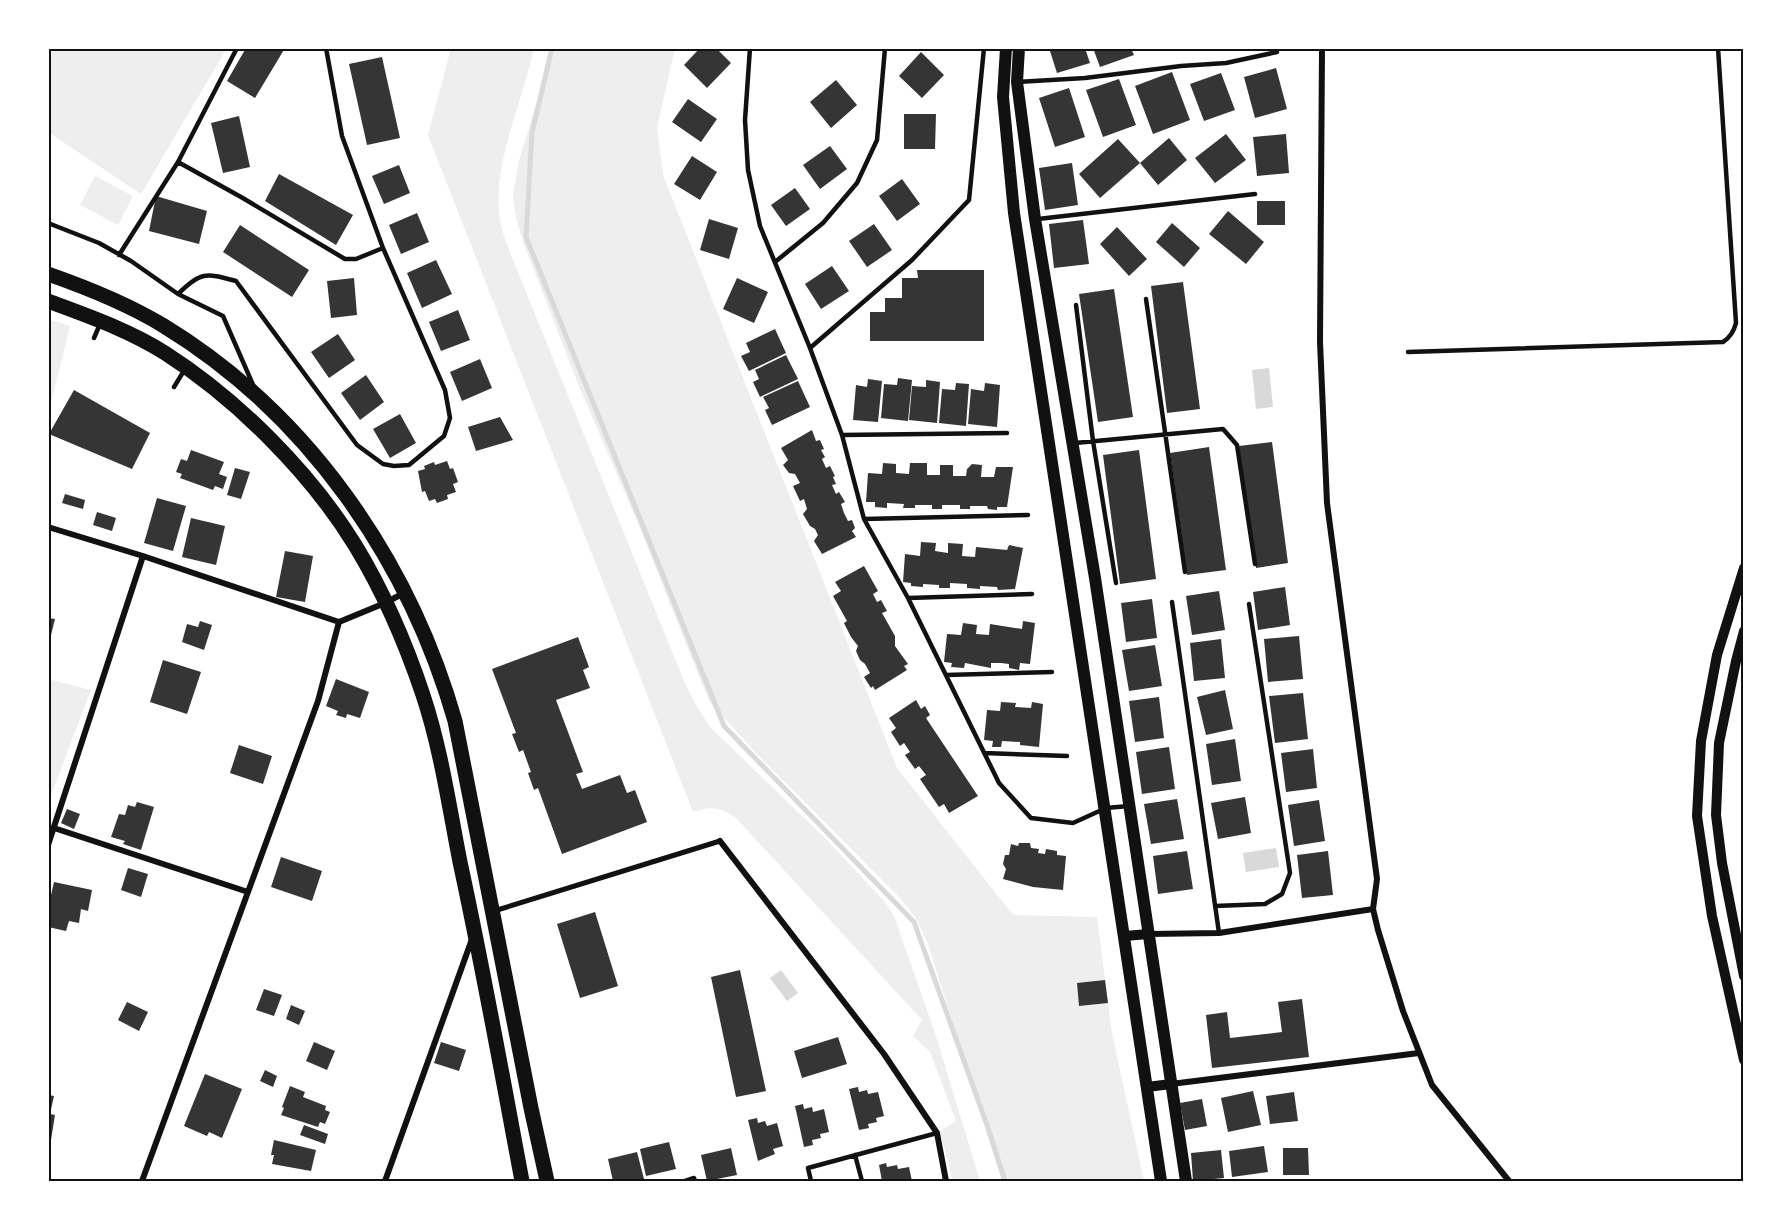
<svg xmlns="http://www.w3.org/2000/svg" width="1792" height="1229" font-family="'Fira Sans Condensed',sans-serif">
	<rect width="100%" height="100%" fill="#fff"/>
	<path fill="#eee" d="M48 48H227L141 194 48 132Z
		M451 48H534C523 101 489 171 501 225 503 235 508 245 511 255L684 681 697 707 710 727 826 839 885 902 894 916 935 1033 980 1181H953L940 1131 956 1121 930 1052 913 1036 922 1020 736 818C718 807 713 806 693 812L428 135Z
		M551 48H675L657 128 663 175 897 768 1013 915 1097 917 1112 1033 1144 1181H1002L928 944 915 917 901 899 756 753 709 701 637 521 579 386 523 242 516 218 513 196 518 164 546 71Z
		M95 176 133 196 118 225 80 205Z
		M48 319 70 326 48 415Z
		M48 679 91 690 48 803Z"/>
	<path fill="#d9d9d9" d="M1269 368 1273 407 1256 409 1252 370Z
		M1276 848 1279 867 1246 872 1243 853Z
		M781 970 798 993 787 1001 770 978Z"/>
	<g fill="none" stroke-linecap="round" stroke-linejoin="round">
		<path stroke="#d9d9d9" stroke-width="5" d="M552 48 532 133 526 237 724 726 914 922 988 1128 1005 1181"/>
	</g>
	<path fill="#353535" d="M246 48H285L255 98 227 81Z
		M700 48H716L731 63 707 88 684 65Z
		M1049 48H1085L1090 63 1057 73Z
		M1093 48H1131L1134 55 1100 67Z
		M921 52 944 75 922 98 899 76Z
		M382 57 400 138 367 145 349 64Z
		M1276 68 1287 109 1255 118 1244 77Z
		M1172 72 1190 120 1153 134 1135 86Z
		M1221 73 1235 110 1204 121 1190 84Z
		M1119 79 1136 125 1103 137 1086 90Z
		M836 80 857 105 831 128 810 102Z
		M1069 88 1085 137 1055 147 1039 98Z
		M688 99 717 119 701 142 672 122Z
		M904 114H936L935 149H904Z
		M239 116 250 167 223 173 211 123Z
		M1226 134 1246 160 1215 183 1195 158Z
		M1286 134 1289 173 1257 176 1253 137Z
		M1169 138 1187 160 1158 185 1140 163Z
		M1118 139 1140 163 1100 198 1079 174Z
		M830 146 847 169 820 189 803 165Z
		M692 156 717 172 700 200 674 184Z
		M1072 163 1078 205 1045 210 1039 168Z
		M399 165 410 193 384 204 372 176Z
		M279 174 353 215 336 245 265 201Z
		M902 179 920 204 897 221 879 196Z
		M795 188 810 209 786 226 771 205Z
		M156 196 207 211 199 244 149 231Z
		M1257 201H1285V225H1257Z
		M1228 211 1264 242 1246 264 1209 234Z
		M417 213 429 242 401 254 389 225Z
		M709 219 738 228 729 259 700 250Z
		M1083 220 1089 264 1054 268 1049 224Z
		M1172 223 1200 248 1184 267 1156 242Z
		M874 224 892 250 867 267 849 241Z
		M240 225 309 270 292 297 223 252Z
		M1117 227 1147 259 1129 276 1100 244Z
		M436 260 452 294 422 308 407 273Z
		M832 266 849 291 821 309 805 284Z
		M917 270H984V341H870V312H885V298H902V278H918Z
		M354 278 357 315 331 318 327 281Z
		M737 278 768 292 754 323 723 309Z
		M1183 282 1200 409 1167 413 1151 286Z
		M1114 289 1133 417 1098 422 1079 294Z
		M458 310 470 340 441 351 429 322Z
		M775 329 786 353 749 371 741 356 750 352 746 343Z
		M338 334 355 360 329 378 311 352Z
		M786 355 798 379 760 397 753 382 759 379 755 370Z
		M480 359 492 388 462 401 450 372Z
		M366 375 384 402 360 420 341 393Z
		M898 378 912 380 908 421 881 418 884 384 897 385Z
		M868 379 882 381 878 422 853 420 856 385 867 387Z
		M926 380 940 382 937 423 909 420 912 386 926 387Z
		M798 381 810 407 772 425 765 410 769 408 763 397Z
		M956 383 969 384 966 426 939 423 942 389 955 390Z
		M985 383 1000 385 997 427 968 424 971 389 984 391Z
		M74 390 150 433 132 469 49 434Z
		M400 414 416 443 390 458 373 429Z
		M500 417 513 440 476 451 468 427Z
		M812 430 816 441 820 440 824 449 821 450 825 457 822 459 826 468 830 466 835 476 833 477 836 484 832 485 836 494 839 492 845 502 841 504 844 513 848 521 852 520 855 528 852 531 856 537 822 554 814 541 818 535 815 529 810 526 803 514 807 509 804 499 800 501 793 486 800 483 795 474 789 473 783 465 788 460 781 448Z
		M1272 442 1288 563 1256 568 1239 446Z
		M1209 447 1226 570 1187 575 1170 453Z
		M191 450 224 462 219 474 227 477 223 489 215 486 213 490 180 478 182 474 176 472 181 459 187 461Z
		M1139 450 1156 579 1120 584 1103 455Z
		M447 461 450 469 453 468 458 482 453 484 456 492 447 495 448 499 437 503 435 499 429 501 425 491 422 492 418 471 425 469 424 466 434 462 435 465Z
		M883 463 896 464V473L909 474 910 463H927V475H940V465H953V476H966L967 469 972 464 982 465 981 477H994L996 467H1013L1007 507H997V510L988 509 987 506H970V509H960V505H942V509H932V505H915V508H903L904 504 887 503V508L875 507V502H866L868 473 882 474Z
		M235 468 250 472 241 499 227 495Z
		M65 494 85 500 83 509 62 503Z
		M157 498 186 506 173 551 144 543Z
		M97 512 116 518 112 531 93 525Z
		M191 518 225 526 216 565 182 557Z
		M921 542 936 543 935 551 948 553V543L963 544 962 556 975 557 976 547 1007 550 1009 545 1023 548 1015 589 998 590 997 587 980 586V589L967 588V584L950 583V588H939V585L923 584V587L911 586V583L903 582 905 554 920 556Z
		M285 551 313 556 305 602 276 597Z
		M864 566 878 591 873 594 877 602 881 600 887 611 882 613 895 636V646L908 664 904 666 907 670 875 690 873 686 871 688 864 677 870 673 865 664 860 660 856 651 858 646 851 637 844 623 847 621 833 596 841 591 835 582Z
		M1285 587 1290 625 1258 630 1253 592Z
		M1219 591 1225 630 1192 635 1186 596Z
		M1152 599 1157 638 1126 642 1121 603Z
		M48 618 55 619 49 643H48Z
		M200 621 212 625 204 650 182 642 187 624 198 627Z
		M1023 621 1035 623 1030 664 1020 663 1019 670 1009 668V664L1001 663H991V668L965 663 964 668 951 667 952 663 944 662 947 634 961 635 963 623 977 625 976 634 989 635 990 624 1022 629Z
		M1299 636 1303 679 1268 682 1264 639Z
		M578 637 589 667 583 670 590 688 556 700 583 772 576 774 582 789 620 775 627 793 635 790 647 822 562 854 538 788 534 790 528 773 531 772 523 750 519 752 512 734 516 733 492 669Z
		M1221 639 1225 678 1194 681 1190 643Z
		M1155 645 1162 686 1129 691 1122 650Z
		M163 660 201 672 187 714 150 702Z
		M336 679 369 692 360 718 347 714 346 718 336 715 338 711 326 706Z
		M1225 690 1233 729 1206 735 1197 697Z
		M1303 693 1308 739 1275 743 1269 696Z
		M1159 697 1164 738 1135 742 1129 701Z
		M916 700 921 709 925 706 930 715 926 718 978 796 949 813 944 804 939 807 920 779 926 775 919 766 915 769 905 755 910 752 904 743 900 746 891 732 896 728 889 718Z
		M1001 702 1016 703 1015 707 1031 708 1032 702 1043 704 1039 747 1020 745V742L1002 741 1001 747H992L993 741 984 740 987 710 1000 711Z
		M1235 739 1241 781 1212 785 1206 744Z
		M239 745 272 756 263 784 230 773Z
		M1169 747 1175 789 1142 794 1136 752Z
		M1313 749 1317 788 1286 792 1281 753Z
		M1245 797 1251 833 1218 839 1211 803Z
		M1177 799 1184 839 1151 844 1144 804Z
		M1319 800 1325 841 1294 846 1288 805Z
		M137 802 154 807 141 850 123 844 125 841 111 837 119 814 125 815 128 805 135 807Z
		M67 809 80 814 74 829 61 823Z
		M1019 843H1030L1031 848 1039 849 1038 853 1045 854 1046 849 1057 851V855L1066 856 1063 890 1033 887 1003 879 1006 869 1003 864 1005 855H1009L1011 844 1018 846Z
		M1187 851 1193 889 1158 894 1153 856Z
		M1328 851 1333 895 1302 898 1297 855Z
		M281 857 322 871 312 901 271 887Z
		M128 868 148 874 141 897 121 890Z
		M54 882 92 890 88 911 81 909 79 923 69 921 66 931 48 927V908Z
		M595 912 618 986 580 998 557 924Z
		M740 970 766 1091 736 1097 711 977Z
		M1105 980 1108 1003 1079 1006 1077 983Z
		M264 989 282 995 274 1016 256 1010Z
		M1302 999 1309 1057 1212 1068 1206 1015 1227 1012 1230 1038 1282 1032 1278 1002Z
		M127 1002 148 1012 139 1031 118 1020Z
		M291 1005 305 1011 299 1025 286 1019Z
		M838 1037 847 1064 802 1078 794 1051Z
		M314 1042 335 1051 327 1070 306 1061Z
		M441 1042 466 1050 459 1071 434 1063Z
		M265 1070 277 1076 273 1087 260 1081Z
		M205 1074 242 1089 222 1138 209 1132 207 1136 184 1126Z
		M290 1086 305 1092 303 1097 326 1106 325 1110 330 1112 325 1124 320 1122 318 1127 281 1115 284 1108 282 1107Z
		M858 1087 859 1092 867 1090 868 1094 878 1092 884 1116 876 1118 877 1122 868 1124 869 1128 859 1130 849 1089Z
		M1253 1091 1261 1125 1228 1132 1221 1098Z
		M1294 1092 1298 1121 1270 1124 1266 1096Z
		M48 1095 54 1096 50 1114 55 1115 51 1140 48 1139Z
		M1202 1099 1207 1126 1185 1130 1180 1103Z
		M803 1104 804 1109 812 1107 813 1112 824 1109 829 1132 820 1134 821 1138 812 1140 813 1145 804 1147 795 1106Z
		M757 1118 758 1123 765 1121 767 1126 777 1123 783 1146 773 1149 775 1154 758 1161 748 1120Z
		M304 1125 328 1134 325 1144 300 1135Z
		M274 1140 316 1150 311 1171 272 1164 274 1155H271Z
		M669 1142 676 1169 646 1176 640 1149Z
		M1264 1146 1268 1172 1232 1177 1229 1151Z
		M731 1148 737 1175 707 1181 701 1155Z
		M1283 1148H1308L1309 1175H1283Z
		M1221 1150 1224 1178 1193 1181 1191 1153Z
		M637 1152 644 1179 634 1181H613L608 1159Z
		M886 1163 887 1167 897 1165 898 1169 909 1167 912 1181H882L879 1165Z"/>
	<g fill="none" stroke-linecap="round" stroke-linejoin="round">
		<path stroke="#111" stroke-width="4.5" d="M750 48 745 120 748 170 760 226 810 348 842 435 864 519 908 598 999 783 1031 818 1073 823 1106 808 1129 806
			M1017 82 1085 78 1181 66 1226 63 1277 52
			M178 162 241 197 345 259H356L383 248
			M1038 219 1255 194
			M48 223 99 243 131 261 178 294 223 316 254 387
			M119 255 178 162 237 48
			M775 262 823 223 857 183 877 140 885 48
			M178 294C201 271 206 273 236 281L357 445 383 464 394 466 409 465 444 436 450 418 445 390 383 248 342 136 326 48
			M1146 299 1185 572
			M1076 305 1093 441 1116 583
			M94 338 100 324
			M810 348 912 260 969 200 984 48
			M1408 352 1723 342C1731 337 1734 331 1736 323L1718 48
			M174 387 185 369
			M842 435 1007 433
			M1075 443 1223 429 1237 445 1255 564
			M864 519 1028 515
			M908 598 1032 594
			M1172 602 1219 933
			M946 675 1052 672
			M984 753 1067 756
			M1215 906 1265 904 1282 894 1290 873 1249 604
			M855 1155 862 1181
			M685 1181 694 1178 695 1181
			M811 1181 808 1168 937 1133"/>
		<path stroke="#111" stroke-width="5" d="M494 911 720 841"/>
		<path stroke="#111" stroke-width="6" d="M1322 48 1320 342 1327 503 1377 879 1373 909 1378 930 1403 1011 1432 1085 1509 1181
			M48 527 143 556 339 622 385 603 404 593
			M54 828 248 892
			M720 841 884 1054 937 1133 946 1181
			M48 845 143 556
			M1149 934 1219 933 1373 909
			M1171 1084 1419 1053
			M142 1181 318 701 339 622
			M385 1181 472 939"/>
		<path stroke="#111" stroke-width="10" d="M1744 568 1717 655 1701 741 1697 816 1712 916 1744 1060
			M1744 631 1736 661 1719 743 1716 815 1722 863 1744 976
			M1125 936 1148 934
			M1147 1087 1171 1084"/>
		<path stroke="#111" stroke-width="12" d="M1006 48 1003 97 1014 213 1161 1181
			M1019 48 1017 82 1035 219 1095 578 1186 1181"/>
		<path stroke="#111" stroke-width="15" d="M48 274C88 288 128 304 164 326 308 414 409 560 455 721L531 1108 547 1181
			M48 301C88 316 129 330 165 353 237 399 310 472 355 545 383 591 406 644 423 695 441 749 449 806 460 862 483 968 502 1074 522 1181"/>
	</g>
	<rect width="1792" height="1229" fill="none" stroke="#ffffff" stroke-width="99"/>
	<rect x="50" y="50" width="1692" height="1130" fill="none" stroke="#111" stroke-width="2"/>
</svg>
